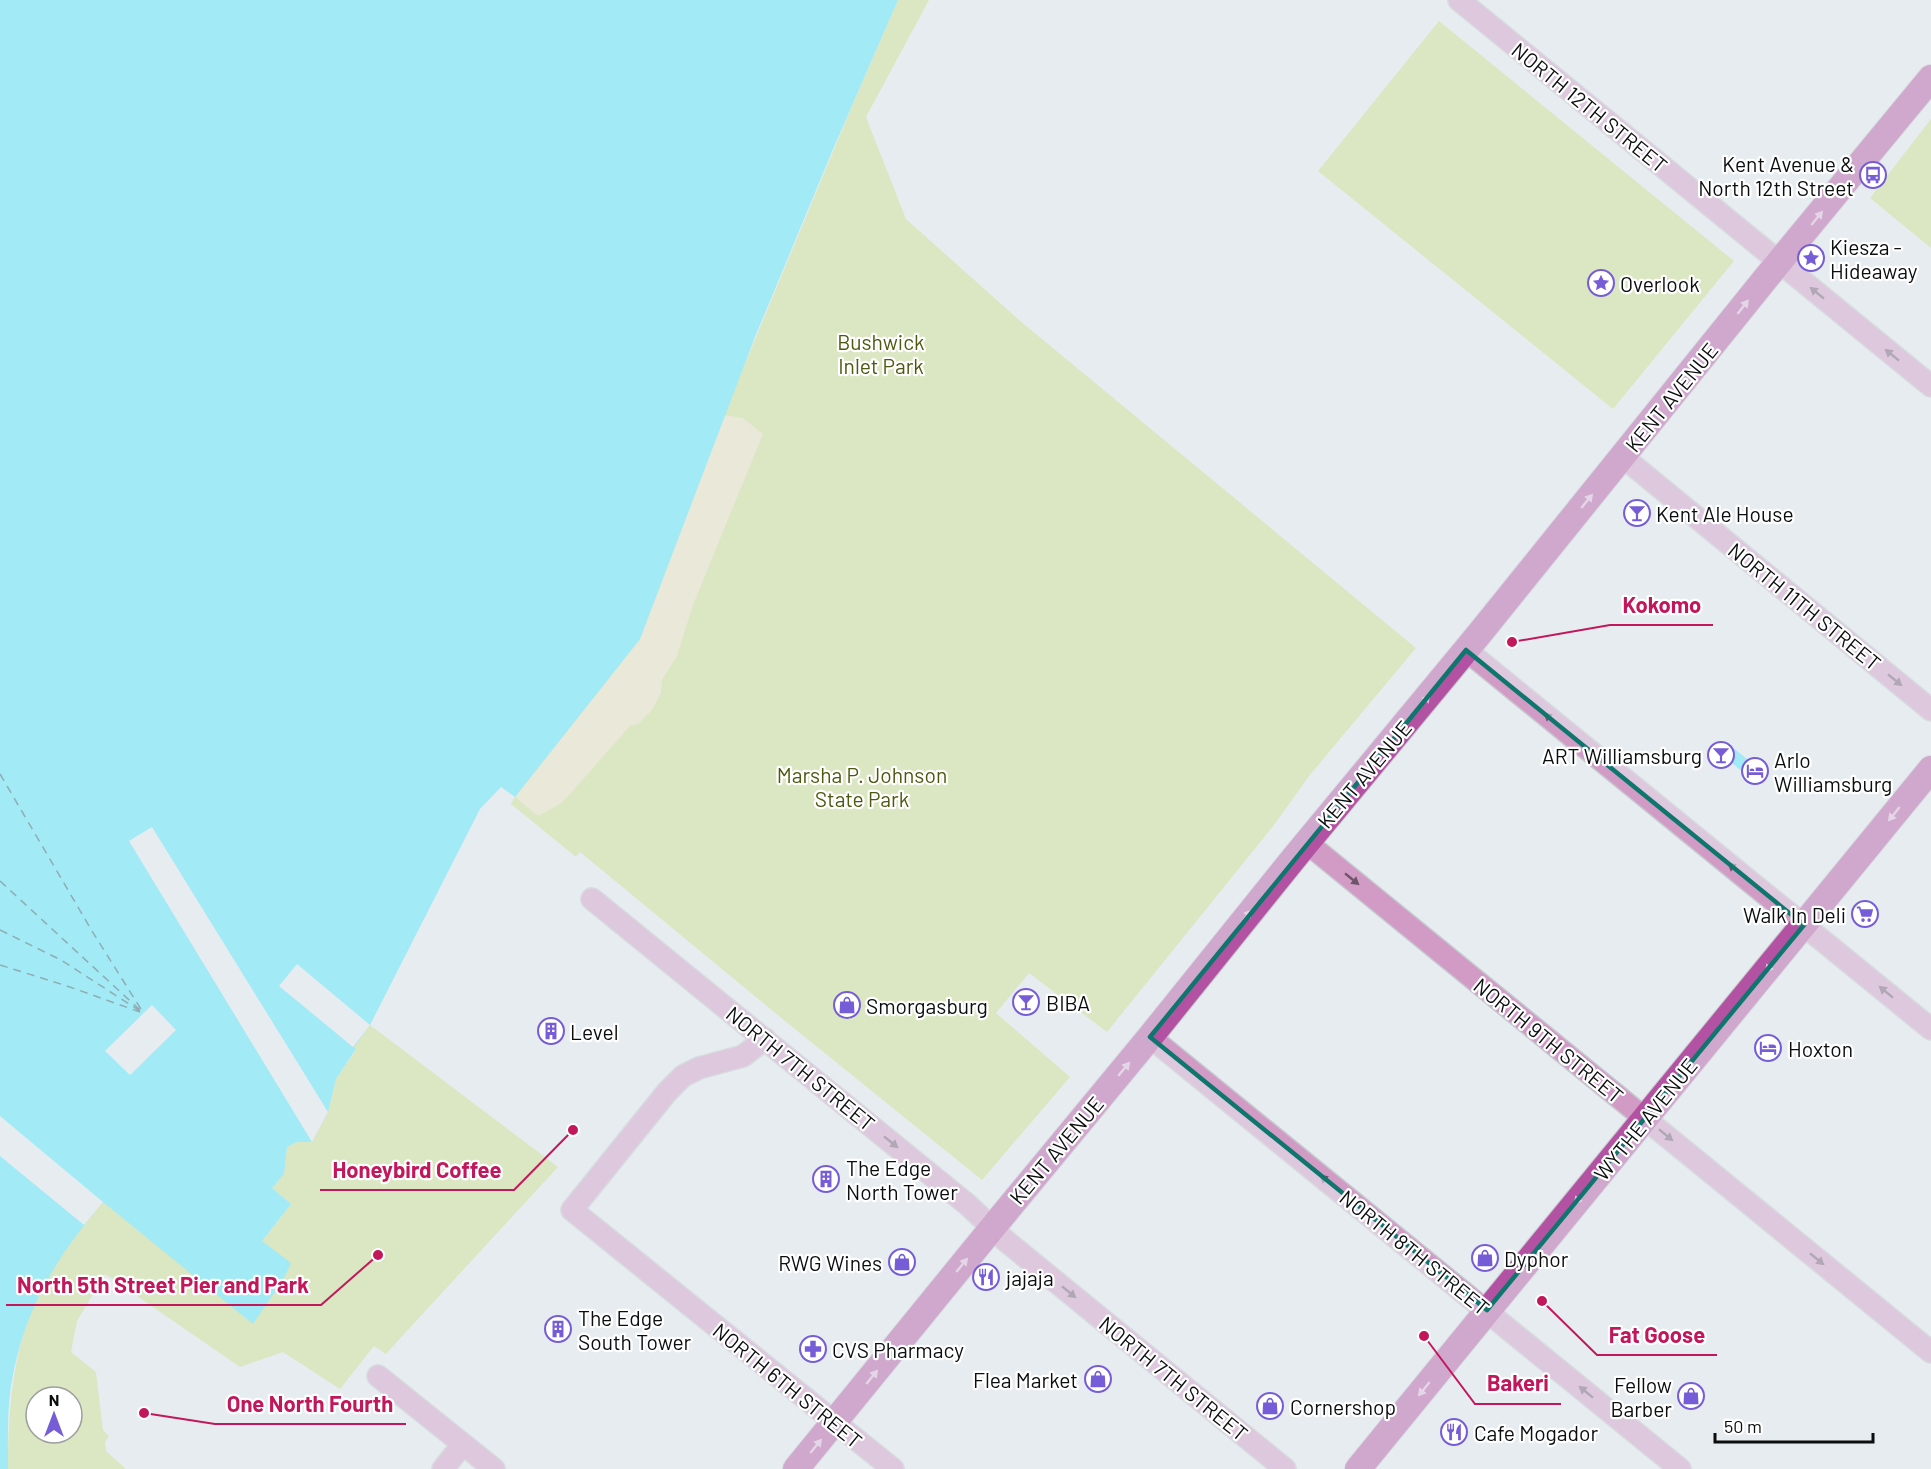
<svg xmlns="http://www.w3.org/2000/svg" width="1931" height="1469" font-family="Barlow,sans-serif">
	<rect width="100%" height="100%" fill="#e7ecf1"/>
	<path fill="#ccdd8b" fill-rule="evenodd" d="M898 0H929L866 117 906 219 1019 320 1416 648 1309 776 1274 825 1107 1032 1029 973 996 1013 1070 1077 982 1180 785 1021 580 852 576 857 511 804 736 385 852 106Z
		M1439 21 1734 261 1613 409 1318 171Z
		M1931 119V248L1870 198Z
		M370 1025 558 1167 394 1345 395 1348 393 1346 386 1354 374 1346 340 1389 283 1352 240 1367 105 1274 77 1321 71 1352 96 1372 103 1430 109 1436 105 1443 106 1451 126 1469H8C8 1407 13 1342 43 1286 54 1264 69 1244 83 1225L0 1116 262 1241 291 1204 272 1188 284 1174 287 1147 297 1142 328 1112 336 1079 356 1050 353 1047ZM36 1397H72V1433H36Z"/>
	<path fill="#ece2bd" d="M724 415 743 418 763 434 693 605 677 656 662 680 661 693 652 710 638 724 630 726 562 803 538 816 515 797 640 639Z"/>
	<path fill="#4ee6fa" d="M0 0H898L834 147 755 337 640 639 515 797 501 787 480 809 370 1025 354 1047 356 1049 336 1079 328 1112 312 1142H297L287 1147 284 1174 272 1188 291 1204 262 1241 291 1263 283 1280 253 1324 103 1202C55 1259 23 1311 11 1386 7 1413 8 1441 8 1469H0Z
		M1732 747 1761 770 1753 780 1723 756Z"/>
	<path fill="#e7ecf1" d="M152 827 328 1112 312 1142 129 841Z
		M297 964 370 1025 353 1047 279 986Z
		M152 1005 176 1030 130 1075 105 1051Z
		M0 1116 103 1202 84 1225 0 1156Z"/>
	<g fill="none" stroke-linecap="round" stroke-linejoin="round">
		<path stroke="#236069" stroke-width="1.5" stroke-dasharray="8 6" stroke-linecap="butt" d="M0 774 92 931 144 1014
			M0 881 141 1011
			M0 930 61 960 143 1013
			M0 965 67 986 140 1012"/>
		<defs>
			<path id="minor" d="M1459 0 1931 386
				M1623 457 1931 710
				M1466 650 1931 1029
				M1306 842 1931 1352
				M592 899 968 1205 1006 1241 1285 1469
				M1150 1037 1680 1469
				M765 1039 743 1056 699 1068 683 1076 667 1092 572 1210 893 1469
				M378 1376 494 1469
				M443 1469 463 1444"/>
			<path id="major" d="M796 1469 993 1227 1150 1037 1294 858 1480 633 1766 278 1931 78
				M1358 1469 1931 769"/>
		</defs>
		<use href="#minor" stroke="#c4c8cd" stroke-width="24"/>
		<use href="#major" stroke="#c4c8cd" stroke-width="28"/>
		<use href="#minor" stroke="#d19bc5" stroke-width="21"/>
		<use href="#major" stroke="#b352a2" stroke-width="26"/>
	</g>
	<defs><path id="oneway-solid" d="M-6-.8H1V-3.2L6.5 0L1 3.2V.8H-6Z" transform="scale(1.5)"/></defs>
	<g fill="#e1bada">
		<use href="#oneway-solid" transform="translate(1817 218) rotate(-51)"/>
		<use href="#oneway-solid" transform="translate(1743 307) rotate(-52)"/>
		<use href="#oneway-solid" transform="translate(1587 501) rotate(-51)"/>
		<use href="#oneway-solid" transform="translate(1424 702) rotate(-51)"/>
		<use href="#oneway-solid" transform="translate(1894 814) rotate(129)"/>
		<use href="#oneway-solid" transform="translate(1246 917) rotate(-51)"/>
		<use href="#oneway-solid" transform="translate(1771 965) rotate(129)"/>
		<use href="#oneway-solid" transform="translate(1124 1069) rotate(-50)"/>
		<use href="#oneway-solid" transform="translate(1580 1197) rotate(129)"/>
		<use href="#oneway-solid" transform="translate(962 1265) rotate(-51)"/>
		<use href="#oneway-solid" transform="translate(872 1377) rotate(-51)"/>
		<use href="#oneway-solid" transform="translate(1424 1389) rotate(129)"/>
		<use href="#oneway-solid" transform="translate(816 1446) rotate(-51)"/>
	</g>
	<g fill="#6e546a">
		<use href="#oneway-solid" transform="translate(1817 293) rotate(-141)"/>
		<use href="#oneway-solid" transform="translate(1892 355) rotate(-141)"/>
		<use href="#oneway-solid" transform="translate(1895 680) rotate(39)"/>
		<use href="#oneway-solid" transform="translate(1551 719) rotate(-141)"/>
		<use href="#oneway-solid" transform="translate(1735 869) rotate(-141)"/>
		<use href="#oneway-solid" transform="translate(1352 879) rotate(39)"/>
		<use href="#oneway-solid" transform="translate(1886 992) rotate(-141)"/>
		<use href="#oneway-solid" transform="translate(1666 1135) rotate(39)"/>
		<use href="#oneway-solid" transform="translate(891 1142) rotate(39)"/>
		<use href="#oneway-solid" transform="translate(1327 1181) rotate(-141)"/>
		<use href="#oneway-solid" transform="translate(1817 1259) rotate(39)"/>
		<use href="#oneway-solid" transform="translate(1069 1292) rotate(39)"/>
		<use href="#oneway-solid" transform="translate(1586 1392) rotate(-141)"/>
	</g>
	<path d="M0 0H1931V1469H0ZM1466 650 1804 925 1487 1310 1150 1037Z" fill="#e7ecf1" fill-opacity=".55" fill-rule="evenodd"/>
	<path fill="none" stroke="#0f766e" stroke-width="4.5" stroke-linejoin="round" d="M1466 650 1804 925 1487 1310 1150 1037Z"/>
	<defs>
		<symbol id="bus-ring" viewBox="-11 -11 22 22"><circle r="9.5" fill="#fff" stroke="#765dd7" stroke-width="1.5"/><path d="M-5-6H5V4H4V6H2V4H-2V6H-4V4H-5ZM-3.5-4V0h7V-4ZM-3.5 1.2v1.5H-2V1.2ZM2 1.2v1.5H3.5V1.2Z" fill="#765dd7"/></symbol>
		<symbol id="sight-ring" viewBox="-11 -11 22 22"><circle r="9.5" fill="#fff" stroke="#765dd7" stroke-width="1.5"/><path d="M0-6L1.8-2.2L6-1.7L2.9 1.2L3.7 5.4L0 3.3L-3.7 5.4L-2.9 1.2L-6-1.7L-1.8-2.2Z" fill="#765dd7"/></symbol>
		<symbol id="bar-ring" viewBox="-11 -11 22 22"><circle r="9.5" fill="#fff" stroke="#765dd7" stroke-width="1.5"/><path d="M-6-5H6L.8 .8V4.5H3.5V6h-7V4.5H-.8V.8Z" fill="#765dd7"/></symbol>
		<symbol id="hotel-ring" viewBox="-11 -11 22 22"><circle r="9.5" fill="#fff" stroke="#765dd7" stroke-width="1.5"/><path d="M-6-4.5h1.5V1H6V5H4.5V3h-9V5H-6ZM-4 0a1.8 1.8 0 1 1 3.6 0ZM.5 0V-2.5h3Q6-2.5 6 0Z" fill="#765dd7"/></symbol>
		<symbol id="supermarket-ring" viewBox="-11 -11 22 22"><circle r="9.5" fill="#fff" stroke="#765dd7" stroke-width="1.5"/><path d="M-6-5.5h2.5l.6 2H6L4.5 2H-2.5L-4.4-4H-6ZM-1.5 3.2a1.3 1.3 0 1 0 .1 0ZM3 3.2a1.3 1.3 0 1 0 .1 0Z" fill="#765dd7"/></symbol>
		<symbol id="shop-ring" viewBox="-11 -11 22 22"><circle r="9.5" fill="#fff" stroke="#765dd7" stroke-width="1.5"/><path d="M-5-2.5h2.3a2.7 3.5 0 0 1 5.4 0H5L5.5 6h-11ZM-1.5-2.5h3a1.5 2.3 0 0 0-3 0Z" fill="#765dd7"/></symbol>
		<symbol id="building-ring" viewBox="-11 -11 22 22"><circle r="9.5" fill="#fff" stroke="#765dd7" stroke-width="1.5"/><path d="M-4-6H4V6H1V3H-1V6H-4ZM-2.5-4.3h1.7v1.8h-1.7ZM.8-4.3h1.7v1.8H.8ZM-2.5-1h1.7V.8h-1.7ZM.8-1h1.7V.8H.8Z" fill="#765dd7"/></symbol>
		<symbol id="restaurant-ring" viewBox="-11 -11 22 22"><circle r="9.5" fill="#fff" stroke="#765dd7" stroke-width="1.5"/><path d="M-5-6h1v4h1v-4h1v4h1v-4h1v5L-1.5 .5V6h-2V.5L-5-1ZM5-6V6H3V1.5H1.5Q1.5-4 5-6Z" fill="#765dd7"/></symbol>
		<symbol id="pharmacy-ring" viewBox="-11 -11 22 22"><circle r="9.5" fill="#fff" stroke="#765dd7" stroke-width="1.5"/><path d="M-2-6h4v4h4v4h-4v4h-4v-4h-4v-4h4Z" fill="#765dd7"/></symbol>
	</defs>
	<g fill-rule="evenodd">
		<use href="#bus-ring" x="1858" y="160" width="30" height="30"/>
		<use href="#sight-ring" x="1796" y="243" width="30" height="30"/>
		<use href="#sight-ring" x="1586" y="268" width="30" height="30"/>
		<use href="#bar-ring" x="1622" y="498" width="30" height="30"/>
		<use href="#bar-ring" x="1706" y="740" width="30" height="30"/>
		<use href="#hotel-ring" x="1740" y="756" width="30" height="30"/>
		<use href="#supermarket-ring" x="1850" y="899" width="30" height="30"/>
		<use href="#bar-ring" x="1011" y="987" width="30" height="30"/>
		<use href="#shop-ring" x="832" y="990" width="30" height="30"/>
		<use href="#building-ring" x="536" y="1016" width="30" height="30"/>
		<use href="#hotel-ring" x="1753" y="1033" width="30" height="30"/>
		<use href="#building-ring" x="811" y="1164" width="30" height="30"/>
		<use href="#shop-ring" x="1470" y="1243" width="30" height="30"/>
		<use href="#shop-ring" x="887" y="1247" width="30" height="30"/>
		<use href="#restaurant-ring" x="971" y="1262" width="30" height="30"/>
		<use href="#building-ring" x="543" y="1314" width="30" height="30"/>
		<use href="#pharmacy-ring" x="798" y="1334" width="30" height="30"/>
		<use href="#shop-ring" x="1083" y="1364" width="30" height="30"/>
		<use href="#shop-ring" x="1676" y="1381" width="30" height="30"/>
		<use href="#shop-ring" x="1255" y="1391" width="30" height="30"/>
		<use href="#restaurant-ring" x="1439" y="1417" width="30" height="30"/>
	</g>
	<g text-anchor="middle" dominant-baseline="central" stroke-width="4.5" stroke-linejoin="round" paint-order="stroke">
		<g font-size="21" fill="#0b0d0e" stroke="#fff">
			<text transform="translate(1590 107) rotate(39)">NORTH 12TH STREET</text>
			<text transform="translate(1671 397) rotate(-51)">KENT AVENUE</text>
			<text transform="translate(1805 606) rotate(39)">NORTH 11TH STREET</text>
			<text transform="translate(1364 774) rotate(-50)">KENT AVENUE</text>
			<text transform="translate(1549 1040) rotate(39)">NORTH 9TH STREET</text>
			<text transform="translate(801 1068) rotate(39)">NORTH 7TH STREET</text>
			<text transform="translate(1645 1119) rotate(-51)">WYTHE AVENUE</text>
			<text transform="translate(1056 1150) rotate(-50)">KENT AVENUE</text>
			<text transform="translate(1415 1252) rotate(39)">NORTH 8TH STREET</text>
			<text transform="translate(1174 1378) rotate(39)">NORTH 7TH STREET</text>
			<text transform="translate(788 1385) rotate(39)">NORTH 6TH STREET</text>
		</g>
		<g font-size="21" fill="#0b0d0e" stroke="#fff" text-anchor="start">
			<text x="1854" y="163" text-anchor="end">Kent Avenue &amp;<tspan x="1854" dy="24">North 12th Street</tspan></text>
			<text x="1830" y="246">Kiesza -<tspan x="1830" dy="24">Hideaway</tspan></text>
			<text x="1620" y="283">Overlook</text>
			<text x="1656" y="513">Kent Ale House</text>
			<text x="1702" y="755" text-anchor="end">ART Williamsburg</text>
			<text x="1774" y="759">Arlo<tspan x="1774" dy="24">Williamsburg</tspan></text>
			<text x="1846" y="914" text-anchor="end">Walk In Deli</text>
			<text x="1046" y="1002">BIBA</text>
			<text x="866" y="1005">Smorgasburg</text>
			<text x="570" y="1031">Level</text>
			<text x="1788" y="1048">Hoxton</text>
			<text x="846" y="1167">The Edge<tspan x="846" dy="24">North Tower</tspan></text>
			<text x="1504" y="1258">Dyphor</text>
			<text x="882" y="1262" text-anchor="end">RWG Wines</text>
			<text x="1006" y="1277">jajaja</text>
			<text x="578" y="1317">The Edge<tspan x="578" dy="24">South Tower</tspan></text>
			<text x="832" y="1349">CVS Pharmacy</text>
			<text x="1078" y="1379" text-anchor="end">Flea Market</text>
			<text x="1672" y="1384" text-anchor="end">Fellow<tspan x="1672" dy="24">Barber</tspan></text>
			<text x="1290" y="1406">Cornershop</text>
			<text x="1474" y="1432">Cafe Mogador</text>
		</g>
		<g font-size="21" fill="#4e5910" stroke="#fff">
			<text x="881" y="341">Bushwick<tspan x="881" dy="24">Inlet Park</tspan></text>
			<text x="862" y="774">Marsha P. Johnson<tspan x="862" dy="24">State Park</tspan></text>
		</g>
	</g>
	<path fill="none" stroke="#c2185b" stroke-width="2" d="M1512 642L1610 625H1713M573 1130L514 1190H320M378 1255L321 1305H6M1542 1301L1597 1355H1717M1424 1336L1475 1404H1561M144 1413L215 1424H406"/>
	<g fill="#c2185b" stroke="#fff" stroke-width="2">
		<circle cx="1512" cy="642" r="6"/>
		<circle cx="573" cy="1130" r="6"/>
		<circle cx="378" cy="1255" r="6"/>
		<circle cx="1542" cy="1301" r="6"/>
		<circle cx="1424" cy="1336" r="6"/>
		<circle cx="144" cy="1413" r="6"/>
	</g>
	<g font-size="22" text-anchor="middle" font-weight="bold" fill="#c2185b" stroke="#fff" stroke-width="4.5" stroke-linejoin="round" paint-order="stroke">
		<text x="1662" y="613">Kokomo</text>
		<text x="417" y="1178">Honeybird Coffee</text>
		<text x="163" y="1293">North 5th Street Pier and Park</text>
		<text x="1657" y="1343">Fat Goose</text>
		<text x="1518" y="1391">Bakeri</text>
		<text x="310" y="1412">One North Fourth</text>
	</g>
	<g transform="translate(54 1415)"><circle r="28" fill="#ffffff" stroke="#9d9e9f" stroke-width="1.5"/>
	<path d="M0-4.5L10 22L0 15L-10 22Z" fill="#765dd7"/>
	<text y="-9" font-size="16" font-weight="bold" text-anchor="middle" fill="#0b0d0e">N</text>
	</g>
	<path d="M1715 1433v9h158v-9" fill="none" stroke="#0b0d0e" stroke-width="3"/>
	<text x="1724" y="1433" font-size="18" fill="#0b0d0e" stroke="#ffffff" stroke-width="4.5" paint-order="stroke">50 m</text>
</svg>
